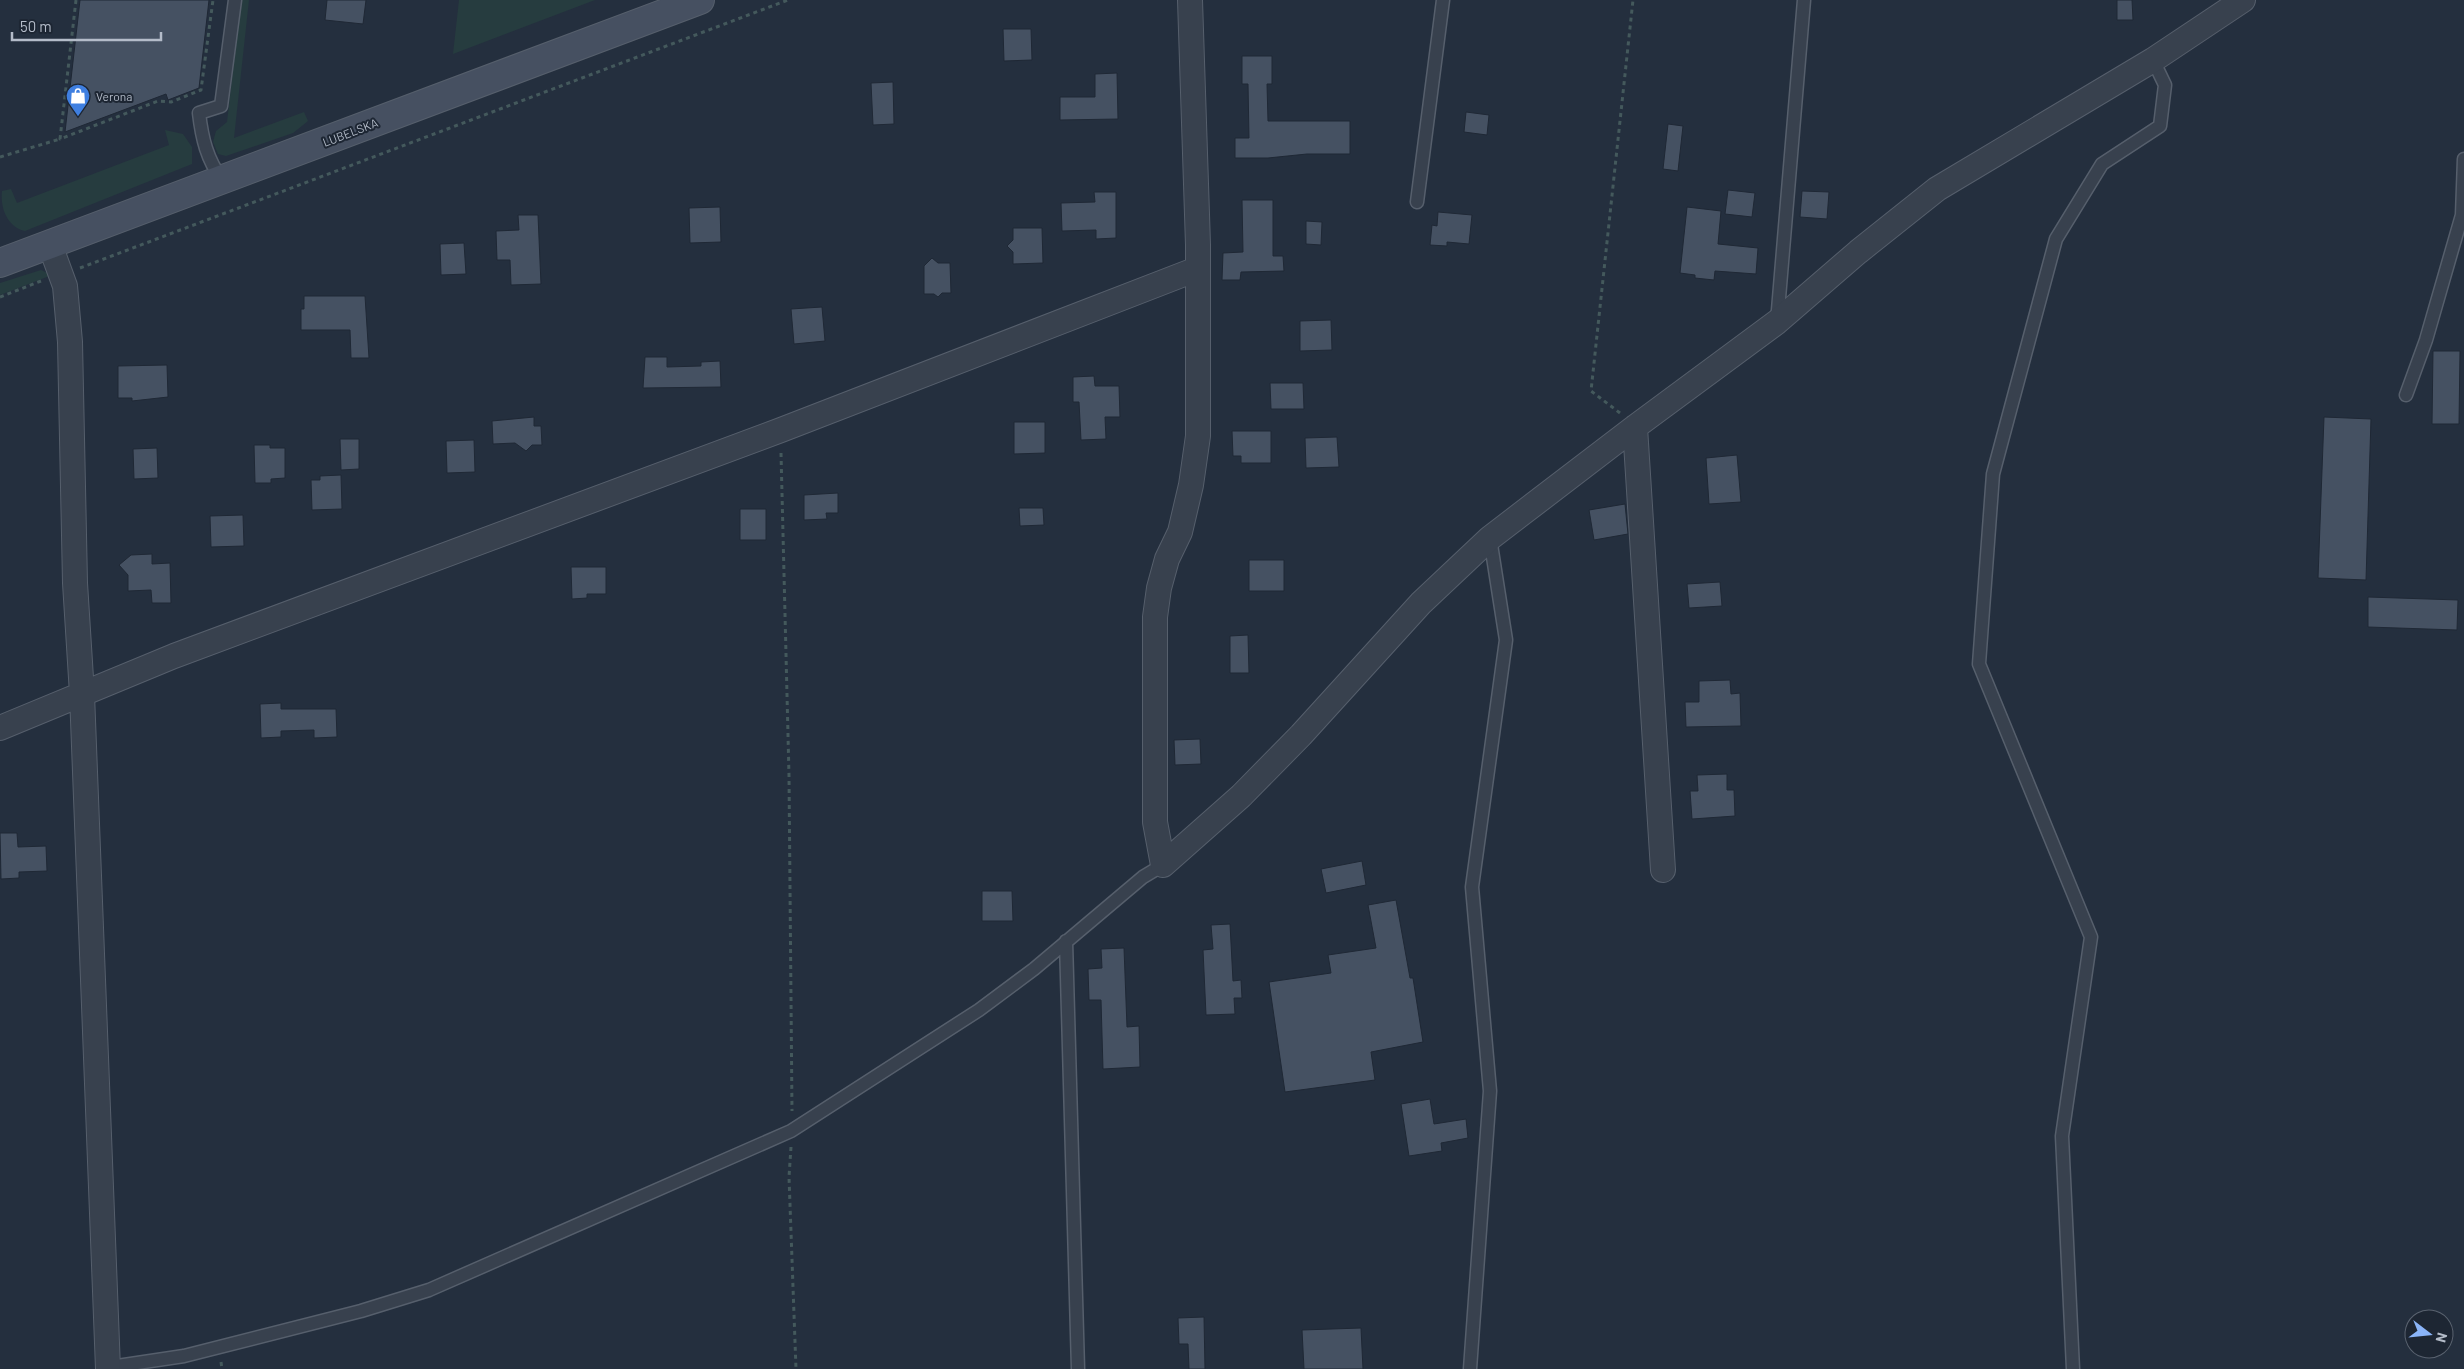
<svg xmlns="http://www.w3.org/2000/svg" width="2464" height="1369" font-family="Barlow,sans-serif">
	<rect width="100%" height="100%" fill="#242f3e"/>
	<path fill="#263c3f" d="M241 0H249L234 138 304 112 308 121 293 133 226 156 218 154 213 142 216 131 227 122Z
		M459 0H595L453 54Z
		M165 130 183 134 192 147V164L25 231C8 227 0 209 2 191L11 189 17 203 169 145Z
		M41 270 52 275 0 295V283Z"/>
	<path fill="#455162" stroke="#1f2835" d="M80 0H209L199 88 168 100 166 94 65 132Z
		M327 0H366L363 24 325 20Z
		M2117 0H2132L2133 20H2117Z
		M1003 29H1031L1032 60 1004 61Z
		M1242 56H1272V84H1267L1268 121H1350V154H1307L1268 158H1235V138H1249L1248 84H1242Z
		M1117 73 1118 119 1060 120V97H1095V74Z
		M893 82 894 124 873 125 871 83Z
		M1466 112 1489 115 1487 135 1464 132Z
		M1668 124 1683 126 1678 171 1663 169Z
		M1728 190 1755 193 1752 217 1725 214Z
		M1802 191 1829 192 1827 219 1800 217Z
		M1094 192H1116V238L1096 239V230L1062 231 1061 203 1095 202Z
		M1242 200H1273V256H1283L1284 271 1241 272 1240 280H1222L1223 253 1243 252Z
		M720 207 721 242 690 243 689 208Z
		M1687 207 1721 211 1718 244 1758 248 1756 274 1715 271 1714 280 1695 278V275L1680 273Z
		M1438 212 1472 215 1469 244 1447 242V246L1430 245 1432 225 1437 226Z
		M518 215H538L541 284 511 285 510 260H497L496 231 519 230Z
		M1306 221 1322 222 1321 245 1306 244Z
		M1013 228H1042L1043 263 1013 264V252L1007 246 1013 240Z
		M464 243 466 274 441 275 440 244Z
		M932 258 938 263H950L951 293H942L938 297 934 294H924V266Z
		M304 296H365L369 358H351L350 330H301V309H304Z
		M822 307 825 341 794 344 791 309Z
		M1331 320 1332 350 1300 351V321Z
		M2433 351H2460L2459 424H2432Z
		M645 357H667V367L701 366V362L720 361 721 387 643 388Z
		M167 365 168 397 132 401V398H118V366Z
		M1094 376 1095 386H1119L1120 417H1105L1106 439 1081 440 1079 402H1073V377Z
		M1270 383H1303L1304 409H1271Z
		M534 417V426H541L542 445H532L526 451 515 443 493 444 492 421Z
		M2324 417 2371 419 2366 580 2318 578Z
		M1014 422H1045V453L1014 454Z
		M1232 431H1271V463H1241V456H1233Z
		M1337 437 1339 467 1306 468 1305 438Z
		M340 439H359V469L341 470Z
		M474 440 475 472 447 473 446 441Z
		M254 445H270V448H285V478L271 479V483H255Z
		M157 448 158 478 134 479 133 449Z
		M1737 455 1741 502 1709 504 1706 458Z
		M341 475 342 509 312 510 311 480H320V476Z
		M838 493V513H826L827 519 804 520V495Z
		M1625 504 1628 534 1594 540 1589 510Z
		M1019 508H1043L1044 525 1020 526Z
		M740 509H766V540H740Z
		M243 515 244 546 211 547 210 516Z
		M152 554V564L170 563 171 603H152L151 590 128 591V575L119 565 131 555Z
		M1249 560H1284V591H1249Z
		M571 567H606V594H587V598L572 599Z
		M1720 582 1722 606 1689 608 1687 584Z
		M2368 597 2458 600 2457 630 2368 627Z
		M1248 635 1249 673H1230V636Z
		M1730 680 1731 694 1740 693 1741 726 1686 727 1685 702H1699V681Z
		M281 703V709H336L337 737 314 738V730L281 731V737L261 738 260 704Z
		M1200 739 1201 764 1175 765 1174 740Z
		M1727 774V790H1734L1735 816 1692 819 1690 791H1698L1697 775Z
		M0 833H17L18 847 46 846 47 871 19 872V878L1 879Z
		M1362 861 1366 885 1326 893 1321 869Z
		M982 891H1012L1013 921H982Z
		M1396 900 1410 978H1413L1423 1042 1371 1052 1375 1080 1285 1092 1269 982 1331 973 1328 955 1376 948 1368 905Z
		M1230 924 1233 981 1241 980 1242 998H1234L1235 1014 1206 1015 1203 950 1213 949 1211 925Z
		M1124 948 1127 1027 1139 1026 1140 1067 1103 1069 1101 1000H1089L1088 969 1102 968 1101 949Z
		M1430 1099 1434 1124 1466 1119 1468 1138 1441 1143 1442 1151 1409 1156 1401 1104Z
		M1204 1317 1205 1369H1189L1188 1344H1179L1178 1318Z
		M1361 1328 1363 1369H1304L1302 1330Z"/>
	<g fill="none" stroke-linecap="round" stroke-linejoin="round">
		<defs>
			<path id="lane" d="M222 180C207 159 202 139 199 113L221 106 235 0
				M1417 202 1443 0
				M1777 322 1804 0
				M2406 395 2426 340 2462 215 2464 159
				M1066 941 1078 1369
				M104 1368 184 1356 361 1311 429 1290 791 1131 979 1010 1034 969 1143 877 1163 865
				M1470 1369 1490 1091 1472 887 1506 640 1490 538
				M2073 1369 2062 1136 2091 937 1979 664 1993 474 2056 239 2102 164 2160 126 2165 85 2153 60"/>
			<path id="street" d="M50 245 65 286 70 342 75 583 82 694 108 1369
				M1635 427 1663 870
				M0 728 174 656 781 430 1197 269
				M1163 865 1241 796 1301 735 1421 603 1490 538 1635 427 1777 322 1858 252 1937 189 2153 60 2243 0
				M1163 865 1155 822V617L1159 588 1167 559 1180 532 1191 485 1198 436V245L1190 0"/>
			<path id="secondary" d="M0 263 700 0"/>
		</defs>
		<use href="#lane" stroke="#565f6c" stroke-width="15"/>
		<use href="#street" stroke="#565f6c" stroke-width="26"/>
		<use href="#secondary" stroke="#565f6c" stroke-width="30"/>
		<path stroke="#44595c" stroke-width="3" stroke-dasharray="4 4" stroke-linecap="butt" d="M76 0 60 139 158 101 171 102 201 90 213 0
			M0 157 60 139
			M80 268 788 0
			M0 297 41 281
			M1620 413 1591 391 1633 0
			M781 453 789 775 792 1111
			M791 1147 789 1177 796 1369
			M221 1362 222 1369"/>
		<use href="#lane" stroke="#38414e" stroke-width="12"/>
		<use href="#street" stroke="#38414e" stroke-width="24"/>
		<use href="#secondary" stroke="#465061" stroke-width="28"/>
	</g>
	<defs>
		<symbol id="shop-pin" viewBox="-11 -11 22 30"><path d="M0 17L-7.5 6A9.5 9.5 0 1 1 7.5 6Z" fill="#3f7fe0" stroke="#1d2633"/><path d="M-5-2.5h2.3a2.7 3.5 0 0 1 5.4 0H5L5.5 6h-11ZM-1.5-2.5h3a1.5 2.3 0 0 0-3 0Z" fill="#fff"/></symbol>
	</defs>
	<g fill-rule="evenodd">
		<use href="#shop-pin" x="64" y="82" width="28" height="38"/>
	</g>
	<g text-anchor="middle" dominant-baseline="central" stroke-width="4" stroke-linejoin="round" paint-order="stroke">
		<g font-size="12" fill="#b4bcc9" stroke="#1d2633" text-anchor="start">
			<text x="96" y="96">Verona</text>
		</g>
		<g font-size="12" fill="#b4bcc9" stroke="#1d2633">
			<text transform="translate(350 132) rotate(-21)">LUBELSKA</text>
		</g>
	</g>
	<g transform="translate(2429 1334) rotate(106)"><circle r="24" fill="#1d2633" stroke="#59626f"/>
	<path d="M0-4L9 19L0 12L-9 19Z" fill="#8ab4f8"/>
	<text y="-8" font-size="14" font-weight="bold" text-anchor="middle" fill="#b4bcc9">N</text>
	</g>
	<path d="M12 32v8h149v-8" fill="none" stroke="#b4bcc9" stroke-width="2.5"/>
	<text x="20" y="32" font-size="15" fill="#b4bcc9" stroke="#1d2633" stroke-width="4" paint-order="stroke">50 m</text>
</svg>
